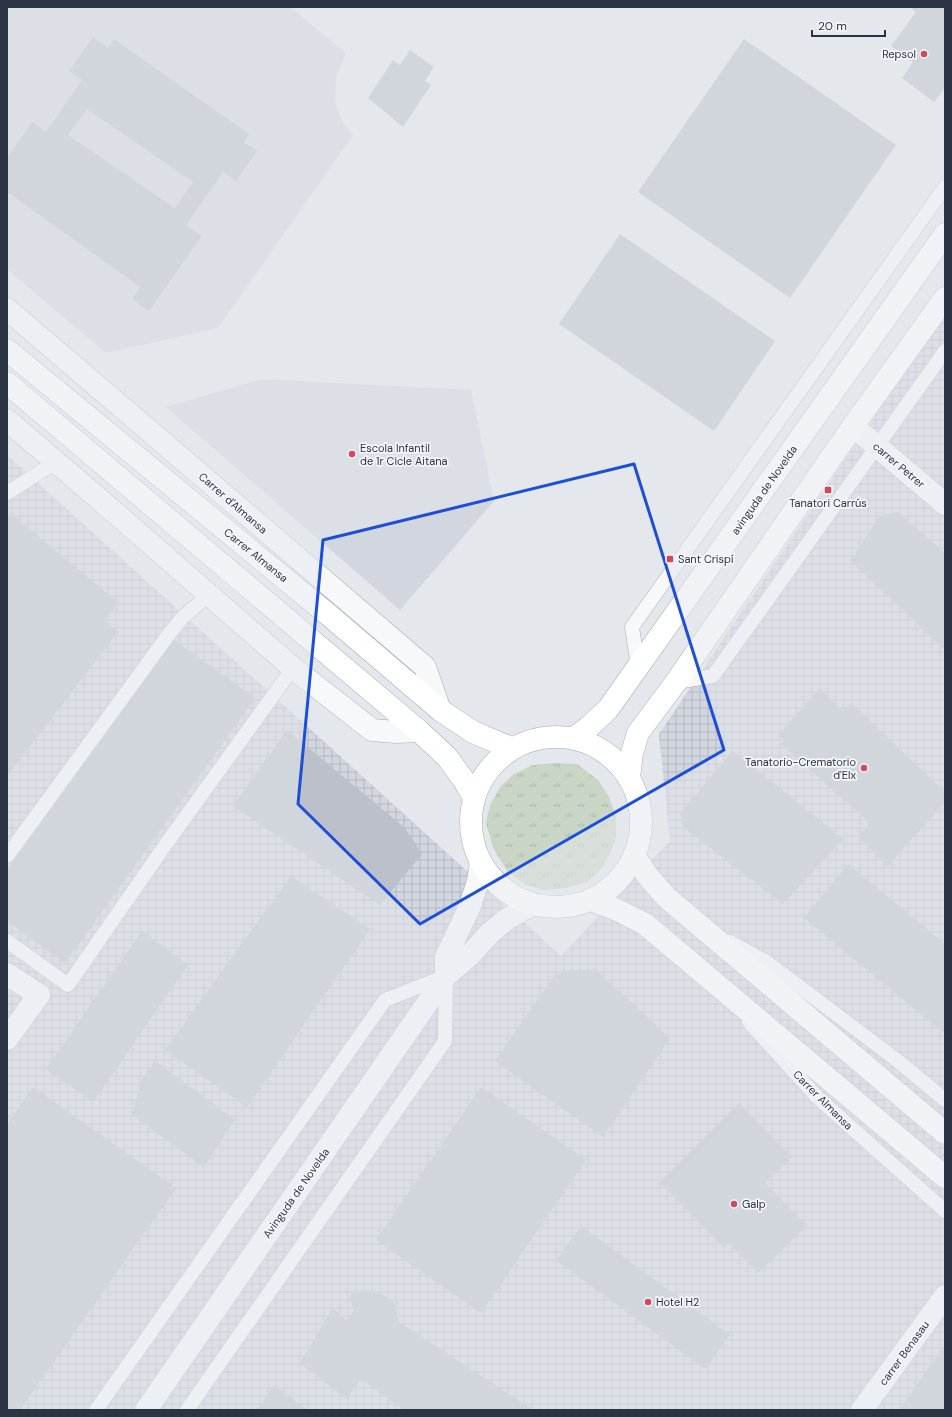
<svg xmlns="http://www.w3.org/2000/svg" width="952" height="1417" font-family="'DM Sans',sans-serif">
	<defs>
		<pattern id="industrial-grid" width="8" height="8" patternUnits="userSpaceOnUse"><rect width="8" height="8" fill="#d2d6de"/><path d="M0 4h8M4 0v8" fill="none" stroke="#b4b8c0"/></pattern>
		<pattern id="grass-tufts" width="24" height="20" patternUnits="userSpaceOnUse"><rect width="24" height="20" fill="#c9d6c5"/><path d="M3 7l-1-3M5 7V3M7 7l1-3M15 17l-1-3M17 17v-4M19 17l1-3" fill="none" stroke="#adb8ab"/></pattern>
	</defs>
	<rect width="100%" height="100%" fill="#e4e7ec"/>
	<path fill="#d2d6de" d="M7 7H290L346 53 336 77 335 102 343 123 353 135 218 328 106 353 7 269Z
		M262 379 471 390 494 501 400 610 166 407Z"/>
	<path fill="url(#industrial-grid)" d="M945 312V1410H7V455L561 956 670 841 659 734Z"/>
	<path fill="url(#grass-tufts)" d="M555 763 577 764 598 780 609 797 616 817V838L610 854 601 869 587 882 566 888 544 890 526 885 508 872 493 848 486 823 490 805 501 786 514 774 533 765Z"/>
	<path fill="#bbc0ca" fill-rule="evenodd" d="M910 7H945V87L934 102 902 78 913 62 891 46 916 12Z
		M93 37 108 48 114 39 249 134 244 142 257 151 236 181 223 172 186 225 202 236 149 311 132 299 140 287 7 192V158L32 122 46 132 82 80 69 71ZM87 109 193 182 175 208 68 135Z
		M744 39 896 145 790 298 638 192Z
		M410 50 434 67 425 81 431 85 403 127 368 98 393 60 400 65Z
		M620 234 775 341 714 431 559 324Z
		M897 512 945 553V650L851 561 879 516Z
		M11 514 119 603 104 620 118 632 7 776V520Z
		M174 640 255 698 65 963 7 921V870Z
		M820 688 843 711 851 703 945 792V802L888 866 858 837 870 823 781 744 784 740 778 735Z
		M287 730 405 828 422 854 380 905 233 806Z
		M733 751 843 839 783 904 683 827 680 813Z
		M848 864 945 944 944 1033 804 918Z
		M291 876 370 929 247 1107 165 1050Z
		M142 931 188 965 93 1102 46 1069Z
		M570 970H596L670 1038 603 1137 495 1061 554 976Z
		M155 1061 235 1120 204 1167 132 1115 142 1079Z
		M33 1087 176 1188 20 1410H7V1124Z
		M481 1087 586 1160 481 1313 376 1240Z
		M739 1103 792 1157 765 1183 807 1226 758 1273 729 1243 724 1248 660 1182Z
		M581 1226 730 1335 705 1369 556 1260Z
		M366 1290 381 1294 393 1301 399 1322 533 1410H404L361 1379 347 1399 300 1363 333 1308 347 1321 354 1310 350 1300 352 1292Z
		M945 1345V1410H899Z
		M274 1386 308 1410H257Z"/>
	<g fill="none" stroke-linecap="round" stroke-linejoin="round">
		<defs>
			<path id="lane" d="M7 493 56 462
				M638 667 632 627 945 187
				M676 682 713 676 945 351
				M7 856 169 634 182 618 209 595
				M7 941 68 985 166 844 293 668
				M730 942 767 962 898 1061 945 1100
				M749 1022 818 1098 945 1211
				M96 1410 385 1000 446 976 445 1041 187 1410"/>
			<path id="street" d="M7 309 425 667 440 710
				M7 420 98 498 293 668 372 730 396 732 419 731
				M853 426 945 504
				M7 974 39 995 7 1039
				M446 976V957L470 906 478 881 481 862
				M146 1410 446 976 469 956 489 934 507 919 532 905
				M862 1410 945 1296"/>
			<path id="secondary" d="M574 738 590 726 608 709 945 234
				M629 778 632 753 638 733 676 682 853 426 945 298"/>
			<path id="primary" d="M7 350 330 616 440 710 473 732 511 748
				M7 383 419 731 447 757 463 779 474 797
				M471 822a85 85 0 1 1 170 0a85 85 0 1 1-170 0Z
				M634 855 647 875 666 897 945 1133
				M590 900 615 909 645 924 945 1177"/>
		</defs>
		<use href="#lane" stroke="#a9aeb7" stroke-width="15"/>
		<use href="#street" stroke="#a9aeb7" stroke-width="23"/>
		<use href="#secondary" stroke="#a9aeb7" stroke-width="23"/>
		<use href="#primary" stroke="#a3abb8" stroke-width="23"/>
		<use href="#lane" stroke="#f7f8fa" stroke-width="14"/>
		<use href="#street" stroke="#f7f8fa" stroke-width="22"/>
		<use href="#secondary" stroke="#fff" stroke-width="22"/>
		<use href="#primary" stroke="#fff" stroke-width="22"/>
	</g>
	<path d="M0 0H952V1417H0ZM634 464 724 750 420 924 298 804 323 540Z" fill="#e4e7ec" fill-opacity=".55" fill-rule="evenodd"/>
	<path fill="none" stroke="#1d4ed8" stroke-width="3" stroke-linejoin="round" d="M634 464 724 750 420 924 298 804 323 540Z"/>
	<g fill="#d1495b" stroke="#f4f6f9" stroke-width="1.5">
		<circle cx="924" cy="54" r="4"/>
		<circle cx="352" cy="454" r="4"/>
		<rect x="824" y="486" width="8" height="8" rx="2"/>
		<rect x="666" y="555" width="8" height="8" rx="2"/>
		<circle cx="864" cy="768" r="4"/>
		<circle cx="734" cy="1204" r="4"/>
		<circle cx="648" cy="1302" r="4"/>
	</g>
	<g text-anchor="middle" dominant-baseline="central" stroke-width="3.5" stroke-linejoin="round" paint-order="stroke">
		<g font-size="11" fill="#2b3445" stroke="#f4f6f9" text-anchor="start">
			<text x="916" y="54" text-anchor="end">Repsol</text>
			<text x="360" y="448">Escola Infantil<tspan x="360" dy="13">de 1r Cicle Aitana</tspan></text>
			<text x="828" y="503" text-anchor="middle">Tanatori Carrús</text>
			<text x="678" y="559">Sant Crispí</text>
			<text x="856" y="762" text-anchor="end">Tanatorio-Crematorio<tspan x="856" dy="13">d'Elx</tspan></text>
			<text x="742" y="1204">Galp</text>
			<text x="656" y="1302">Hotel H2</text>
		</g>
		<g font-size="11" fill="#2b3445" stroke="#f4f6f9">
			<text transform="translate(899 465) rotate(40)">carrer Petrer</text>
			<text transform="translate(764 490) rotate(-55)">avinguda de Novelda</text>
			<text transform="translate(233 503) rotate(41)">Carrer d'Almansa</text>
			<text transform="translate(256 555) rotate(39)">Carrer Almansa</text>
			<text transform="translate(823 1100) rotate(45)">Carrer Almansa</text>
			<text transform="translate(296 1193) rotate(-55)">Avinguda de Novelda</text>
			<text transform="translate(904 1353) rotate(-54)">carrer Benasau</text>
		</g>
	</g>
	<rect width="952" height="1417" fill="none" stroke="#2b3445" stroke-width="16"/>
	<path d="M812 30v6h73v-6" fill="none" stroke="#2b3445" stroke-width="2"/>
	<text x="818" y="30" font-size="12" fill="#2b3445" stroke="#f4f6f9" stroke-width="3" paint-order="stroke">20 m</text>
</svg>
